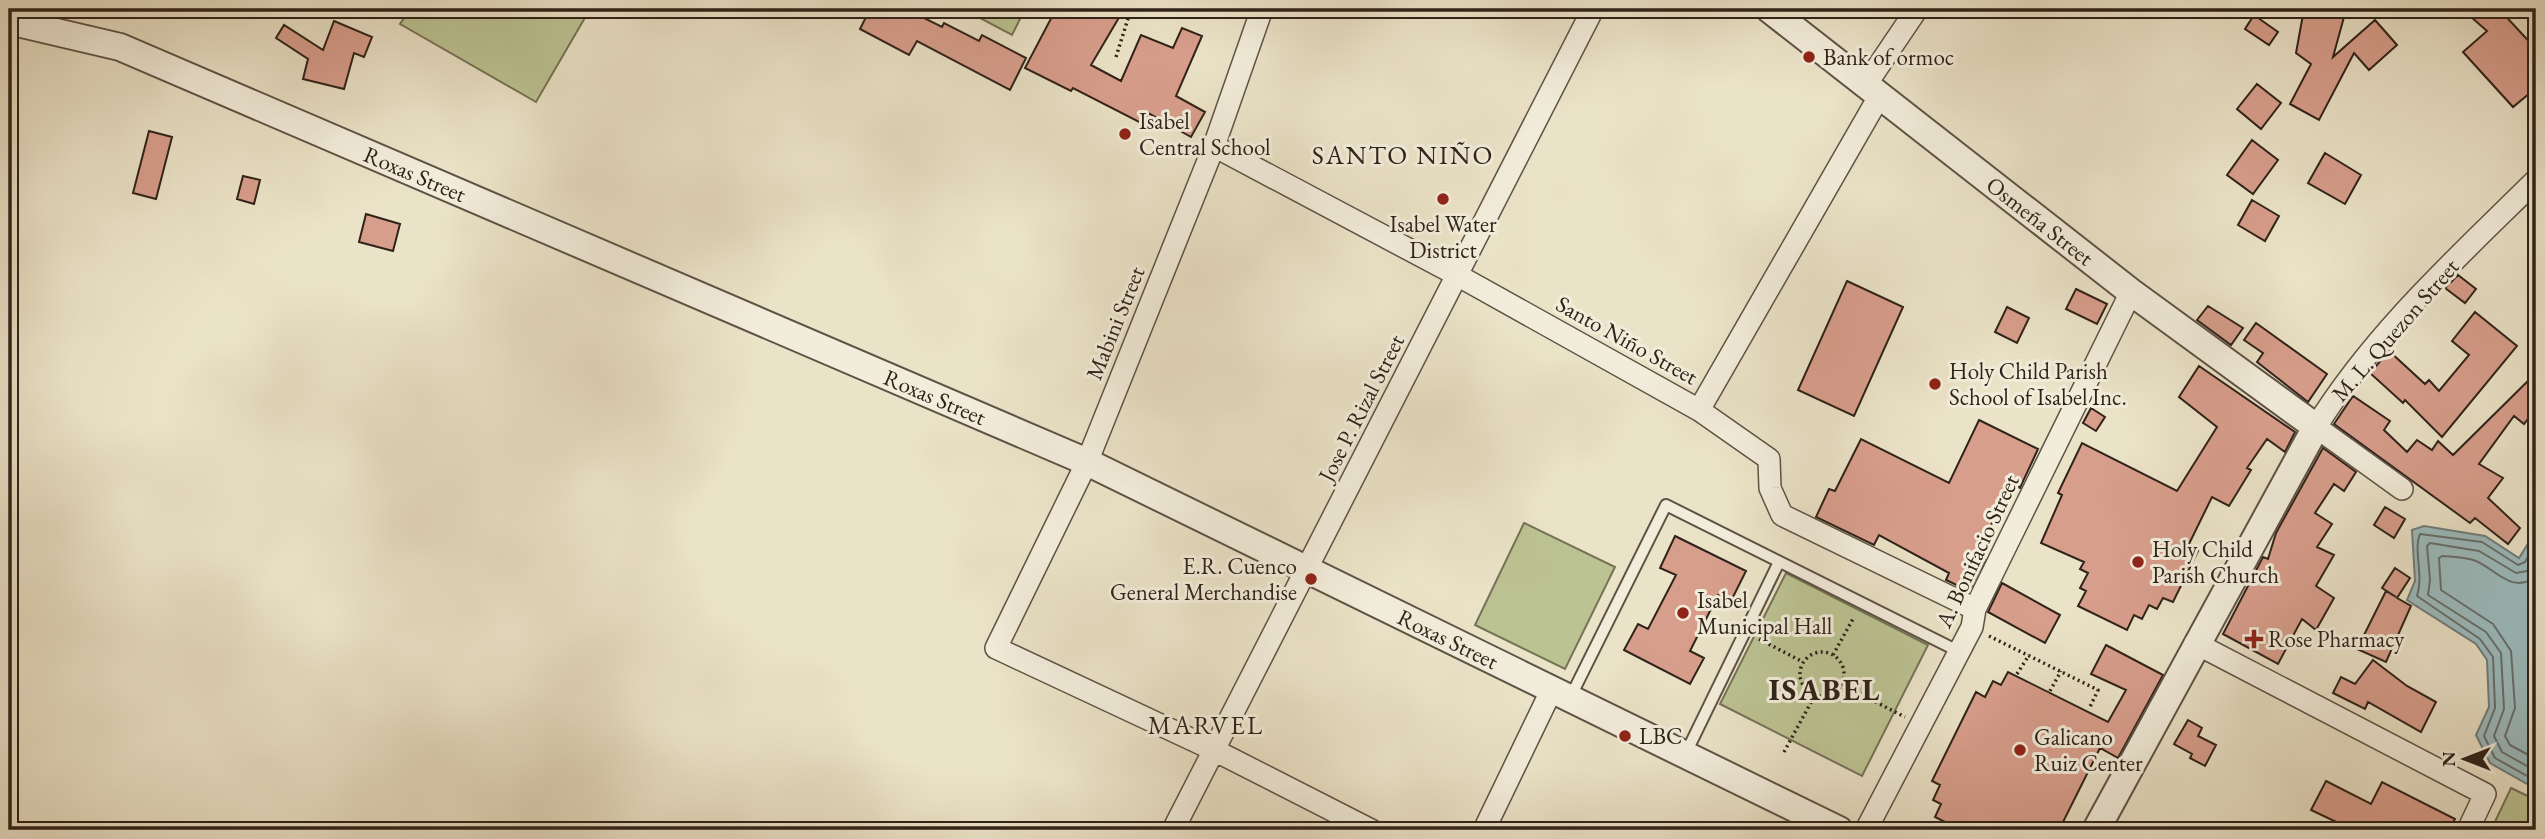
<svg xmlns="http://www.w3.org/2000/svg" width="2545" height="839" font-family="'EB Garamond',serif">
	<rect width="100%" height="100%" fill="#ebe3c8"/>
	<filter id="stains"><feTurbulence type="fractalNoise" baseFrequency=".00286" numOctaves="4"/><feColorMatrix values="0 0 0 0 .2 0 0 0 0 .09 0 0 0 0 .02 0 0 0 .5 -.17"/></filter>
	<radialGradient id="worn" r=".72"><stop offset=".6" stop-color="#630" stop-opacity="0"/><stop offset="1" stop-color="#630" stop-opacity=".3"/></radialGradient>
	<path fill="#bcc393" stroke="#767256" stroke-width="2" d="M410 9H590L536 102 400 24Z
		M963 9H1025L1012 35Z
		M1524 523 1615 567 1565 669 1475 625Z
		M1786 573 1928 645 1862 776 1720 704Z
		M2511 788 2536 800V818L2530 830H2491Z"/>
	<path fill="#9cbcbf" stroke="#707e7d" stroke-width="2" d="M2424 526 2485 536 2519 558 2536 531V789L2490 763 2476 735 2489 707 2487 660 2476 644 2407 600 2415 581 2412 530Z"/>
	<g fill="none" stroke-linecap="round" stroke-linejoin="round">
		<path stroke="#666f6c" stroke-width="2" d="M2536 544 2525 562 2518 565 2482 542 2420 534C2413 550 2424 575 2417 596L2480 639 2493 657 2495 708 2484 736 2495 758 2536 781
			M2536 560 2527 571 2516 573 2479 551 2430 543 2427 546 2430 580 2428 595 2486 632 2501 653 2504 709 2494 736 2502 752 2536 771
			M2536 577C2511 594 2497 570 2476 561 2466 557 2453 557 2442 556L2439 558 2441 590 2493 624 2511 651 2515 708 2505 736 2510 745 2536 759"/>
	</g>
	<path fill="#d89e8c" stroke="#2f2219" stroke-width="2" d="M870 9H906L942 27 944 23 979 41 982 35 1026 58 1010 90 917 41 909 55 860 29Z
		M1056 9H1124L1091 65 1121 81 1141 35 1173 48 1182 28 1202 36 1176 96 1205 112 1191 137 1148 113 1143 124 1073 88 1071 91 1025 68Z
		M2304 9 2344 17 2333 57 2375 20 2397 45 2369 70 2354 53 2319 120 2290 104 2311 64 2296 53Z
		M2462 9H2499L2536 49V88L2513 107 2463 52 2487 31Z
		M2254 15 2278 32 2269 45 2245 29Z
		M334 21 372 37 364 57 354 53 344 89 303 79 308 59 276 38 284 25 323 50Z
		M2257 84 2281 103 2261 129 2237 109Z
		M149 131 172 137 156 199 133 193Z
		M2252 140 2278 160 2253 194 2227 175Z
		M2325 153 2361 175 2345 204 2308 183Z
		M243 176 260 180 254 204 237 199Z
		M2252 200 2279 216 2265 241 2238 225Z
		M366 214 400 224 393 251 359 242Z
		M2458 275 2476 289 2465 303 2445 288Z
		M1847 281 1903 307 1854 416 1798 390Z
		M2076 289 2107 304 2097 324 2066 309Z
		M2208 306 2243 328 2231 345 2197 320Z
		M2007 307 2029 318 2017 343 1995 332Z
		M2475 312 2517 346 2442 437 2405 400 2403 403 2370 373 2389 351 2425 384 2429 380 2439 391 2469 355 2452 341Z
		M2256 323 2327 374 2308 402 2257 362 2263 353 2244 340Z
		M2199 366 2295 432 2285 452 2267 439 2247 468 2251 470 2229 506 2212 497 2188 546 2198 551 2173 602 2163 598 2157 609 2149 605 2142 619 2134 615 2127 630 2078 606 2086 591 2080 588 2088 573 2080 569 2084 562 2041 543 2062 495 2058 493 2082 443 2177 491 2217 427 2179 397Z
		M2536 373V408L2524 424 2514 416 2479 464 2503 478 2488 498 2520 528 2508 544 2475 518 2470 523 2334 424 2353 396 2390 421 2384 430 2407 452 2417 440 2432 450 2438 441 2453 455Z
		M2091 408 2105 417 2096 431 2083 423Z
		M1979 420 2038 449 2020 488 2012 484 1976 555 1985 560 1969 591 1946 580 1949 573 1879 535 1874 545 1816 517 1829 489 1835 491 1861 439 1949 483Z
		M2323 448 2356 472 2344 491 2334 484 2315 513 2332 524 2317 547 2334 555 2316 586 2334 598 2316 630 2302 619 2278 664 2223 634 2263 557 2268 559 2276 533Z
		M2385 507 2405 519 2394 538 2374 525Z
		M1675 536 1746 571 1731 601 1718 595 1690 651 1704 658 1690 684 1624 650 1638 624 1648 629 1676 575 1660 568Z
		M2395 568 2410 578 2397 598 2411 606 2386 662 2357 649 2386 591 2396 597 2382 588Z
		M2002 583 2060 615 2045 643 1988 612Z
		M2106 645 2163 675 2118 758 2100 748 2059 830H1961L1935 817 1941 804 1933 800 1940 785 1932 781 1976 692 1985 697 1993 681 2001 685 2008 672 2108 722 2126 690 2091 674Z
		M2373 660 2407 686 2436 702 2421 732 2368 702 2365 709 2333 693 2341 677 2355 684Z
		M2188 720 2202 728 2198 736 2216 745 2205 766 2190 758 2192 754 2174 744Z
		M2326 781 2371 804 2382 782 2455 819 2449 830H2353L2311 810Z"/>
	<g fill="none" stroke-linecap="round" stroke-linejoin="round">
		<defs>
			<path id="service" d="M1570 698 1666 505 1958 651
				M1685 755 1779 562"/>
			<path id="minor" d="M1262 9 1214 146 1087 462 996 648 1214 750 1371 830
				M1867 83 1917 9
				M1214 146 1457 275 1699 410 1769 459 1770 488 1782 515 1975 609
				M1699 410 1880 95
				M2402 489 2316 427C2374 333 2458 257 2536 180
				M2195 643 2485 794 2468 830
				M1173 830 1593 9
				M1484 830 1552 689
				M1866 830 1972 627 1975 609 2131 292"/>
			<path id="tertiary" d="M1769 9 2131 292 2316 427 2096 830
				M9 21 120 47 1087 462 1839 830"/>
		</defs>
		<use href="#service" stroke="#5e5245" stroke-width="14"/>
		<use href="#minor" stroke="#5e5245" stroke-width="24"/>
		<use href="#tertiary" stroke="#5e5245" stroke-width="30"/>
		<path stroke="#2f2219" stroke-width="3.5" stroke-dasharray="2 3.5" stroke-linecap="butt" d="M1116 57 1131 9
			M1989 636 2098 690 2089 709
			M1759 639 1803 662
			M1800 674a22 22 0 1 1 44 0a22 22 0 1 1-44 0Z
			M1833 655 1854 617
			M2017 674 2029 655
			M1841 684 1905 717
			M2050 691 2061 671
			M1784 752 1815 695"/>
		<use href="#service" stroke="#f2eddb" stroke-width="10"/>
		<use href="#minor" stroke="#f2eddb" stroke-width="21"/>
		<use href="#tertiary" stroke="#f2eddb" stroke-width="26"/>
	</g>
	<g fill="#8f2418" stroke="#f2eddb" stroke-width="2.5">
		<circle cx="1809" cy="57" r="7"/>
		<circle cx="1125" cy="134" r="7"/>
		<circle cx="1443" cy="199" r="7"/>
		<circle cx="1935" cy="384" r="7"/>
		<circle cx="2138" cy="562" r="7"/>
		<circle cx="1311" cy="579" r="7"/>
		<circle cx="1683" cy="613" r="7"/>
		<path d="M2250.5 628.5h7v7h7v7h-7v7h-7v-7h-7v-7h7z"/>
		<circle cx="1625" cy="736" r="7"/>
		<circle cx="2020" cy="750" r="7"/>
	</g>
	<g text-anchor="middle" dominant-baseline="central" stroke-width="6" stroke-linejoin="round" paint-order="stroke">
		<g font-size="23" fill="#2f2219" stroke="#f2eddb" text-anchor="start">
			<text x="1823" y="57">Bank of ormoc</text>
			<text x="1139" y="121">Isabel<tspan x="1139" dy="26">Central School</tspan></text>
			<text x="1443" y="224" text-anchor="middle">Isabel Water<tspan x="1443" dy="26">District</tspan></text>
			<text x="1949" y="371">Holy Child Parish<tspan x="1949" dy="26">School of Isabel Inc.</tspan></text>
			<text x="2152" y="549">Holy Child<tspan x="2152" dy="26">Parish Church</tspan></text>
			<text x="1297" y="566" text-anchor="end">E.R. Cuenco<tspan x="1297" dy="26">General Merchandise</tspan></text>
			<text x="1697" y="600">Isabel<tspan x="1697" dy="26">Municipal Hall</tspan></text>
			<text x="2268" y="639">Rose Pharmacy</text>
			<text x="1639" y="736">LBC</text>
			<text x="2034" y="737">Galicano<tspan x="2034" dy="26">Ruiz Center</tspan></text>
		</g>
		<g font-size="23" fill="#2f2219" stroke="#f2eddb">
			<text transform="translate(415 174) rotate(23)">Roxas Street</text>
			<text transform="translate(2040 221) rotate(38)">Osmeña Street</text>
			<text transform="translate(1115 323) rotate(-68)">Mabini Street</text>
			<text transform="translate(2395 330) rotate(-49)">M. L. Quezon Street</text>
			<text transform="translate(1627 340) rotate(29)">Santo Niño Street</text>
			<text transform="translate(935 397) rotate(23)">Roxas Street</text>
			<text transform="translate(1361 408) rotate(-63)">Jose P. Rizal Street</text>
			<text transform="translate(1977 551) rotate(-65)">A. Bonifacio Street</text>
			<text transform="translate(1448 639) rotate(26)">Roxas Street</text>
		</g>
		<g font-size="26" letter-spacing="2" fill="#2f2219" stroke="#f2eddb">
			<text x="1403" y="155">SANTO NIÑO</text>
			<text x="1206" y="725">MARVEL</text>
		</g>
		<g font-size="30" font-weight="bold" letter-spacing="2" fill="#2f2219" stroke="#f2eddb">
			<text x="1825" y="689">ISABEL</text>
		</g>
	</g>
	<rect width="2545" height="839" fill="none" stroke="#ebe3c8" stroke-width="35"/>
	<rect x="10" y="10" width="2524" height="818" fill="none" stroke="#2f2219" stroke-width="3.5"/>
	<rect x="18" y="18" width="2510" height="804" fill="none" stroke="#2f2219" stroke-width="2"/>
	<g transform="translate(2465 759) rotate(270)" stroke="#f2eddb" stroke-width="5" paint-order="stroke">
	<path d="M0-5L12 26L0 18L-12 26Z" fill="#2f2219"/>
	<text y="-10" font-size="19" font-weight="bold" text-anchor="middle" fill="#2f2219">N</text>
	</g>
	<rect width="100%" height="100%" filter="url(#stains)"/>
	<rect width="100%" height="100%" fill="url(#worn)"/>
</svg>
